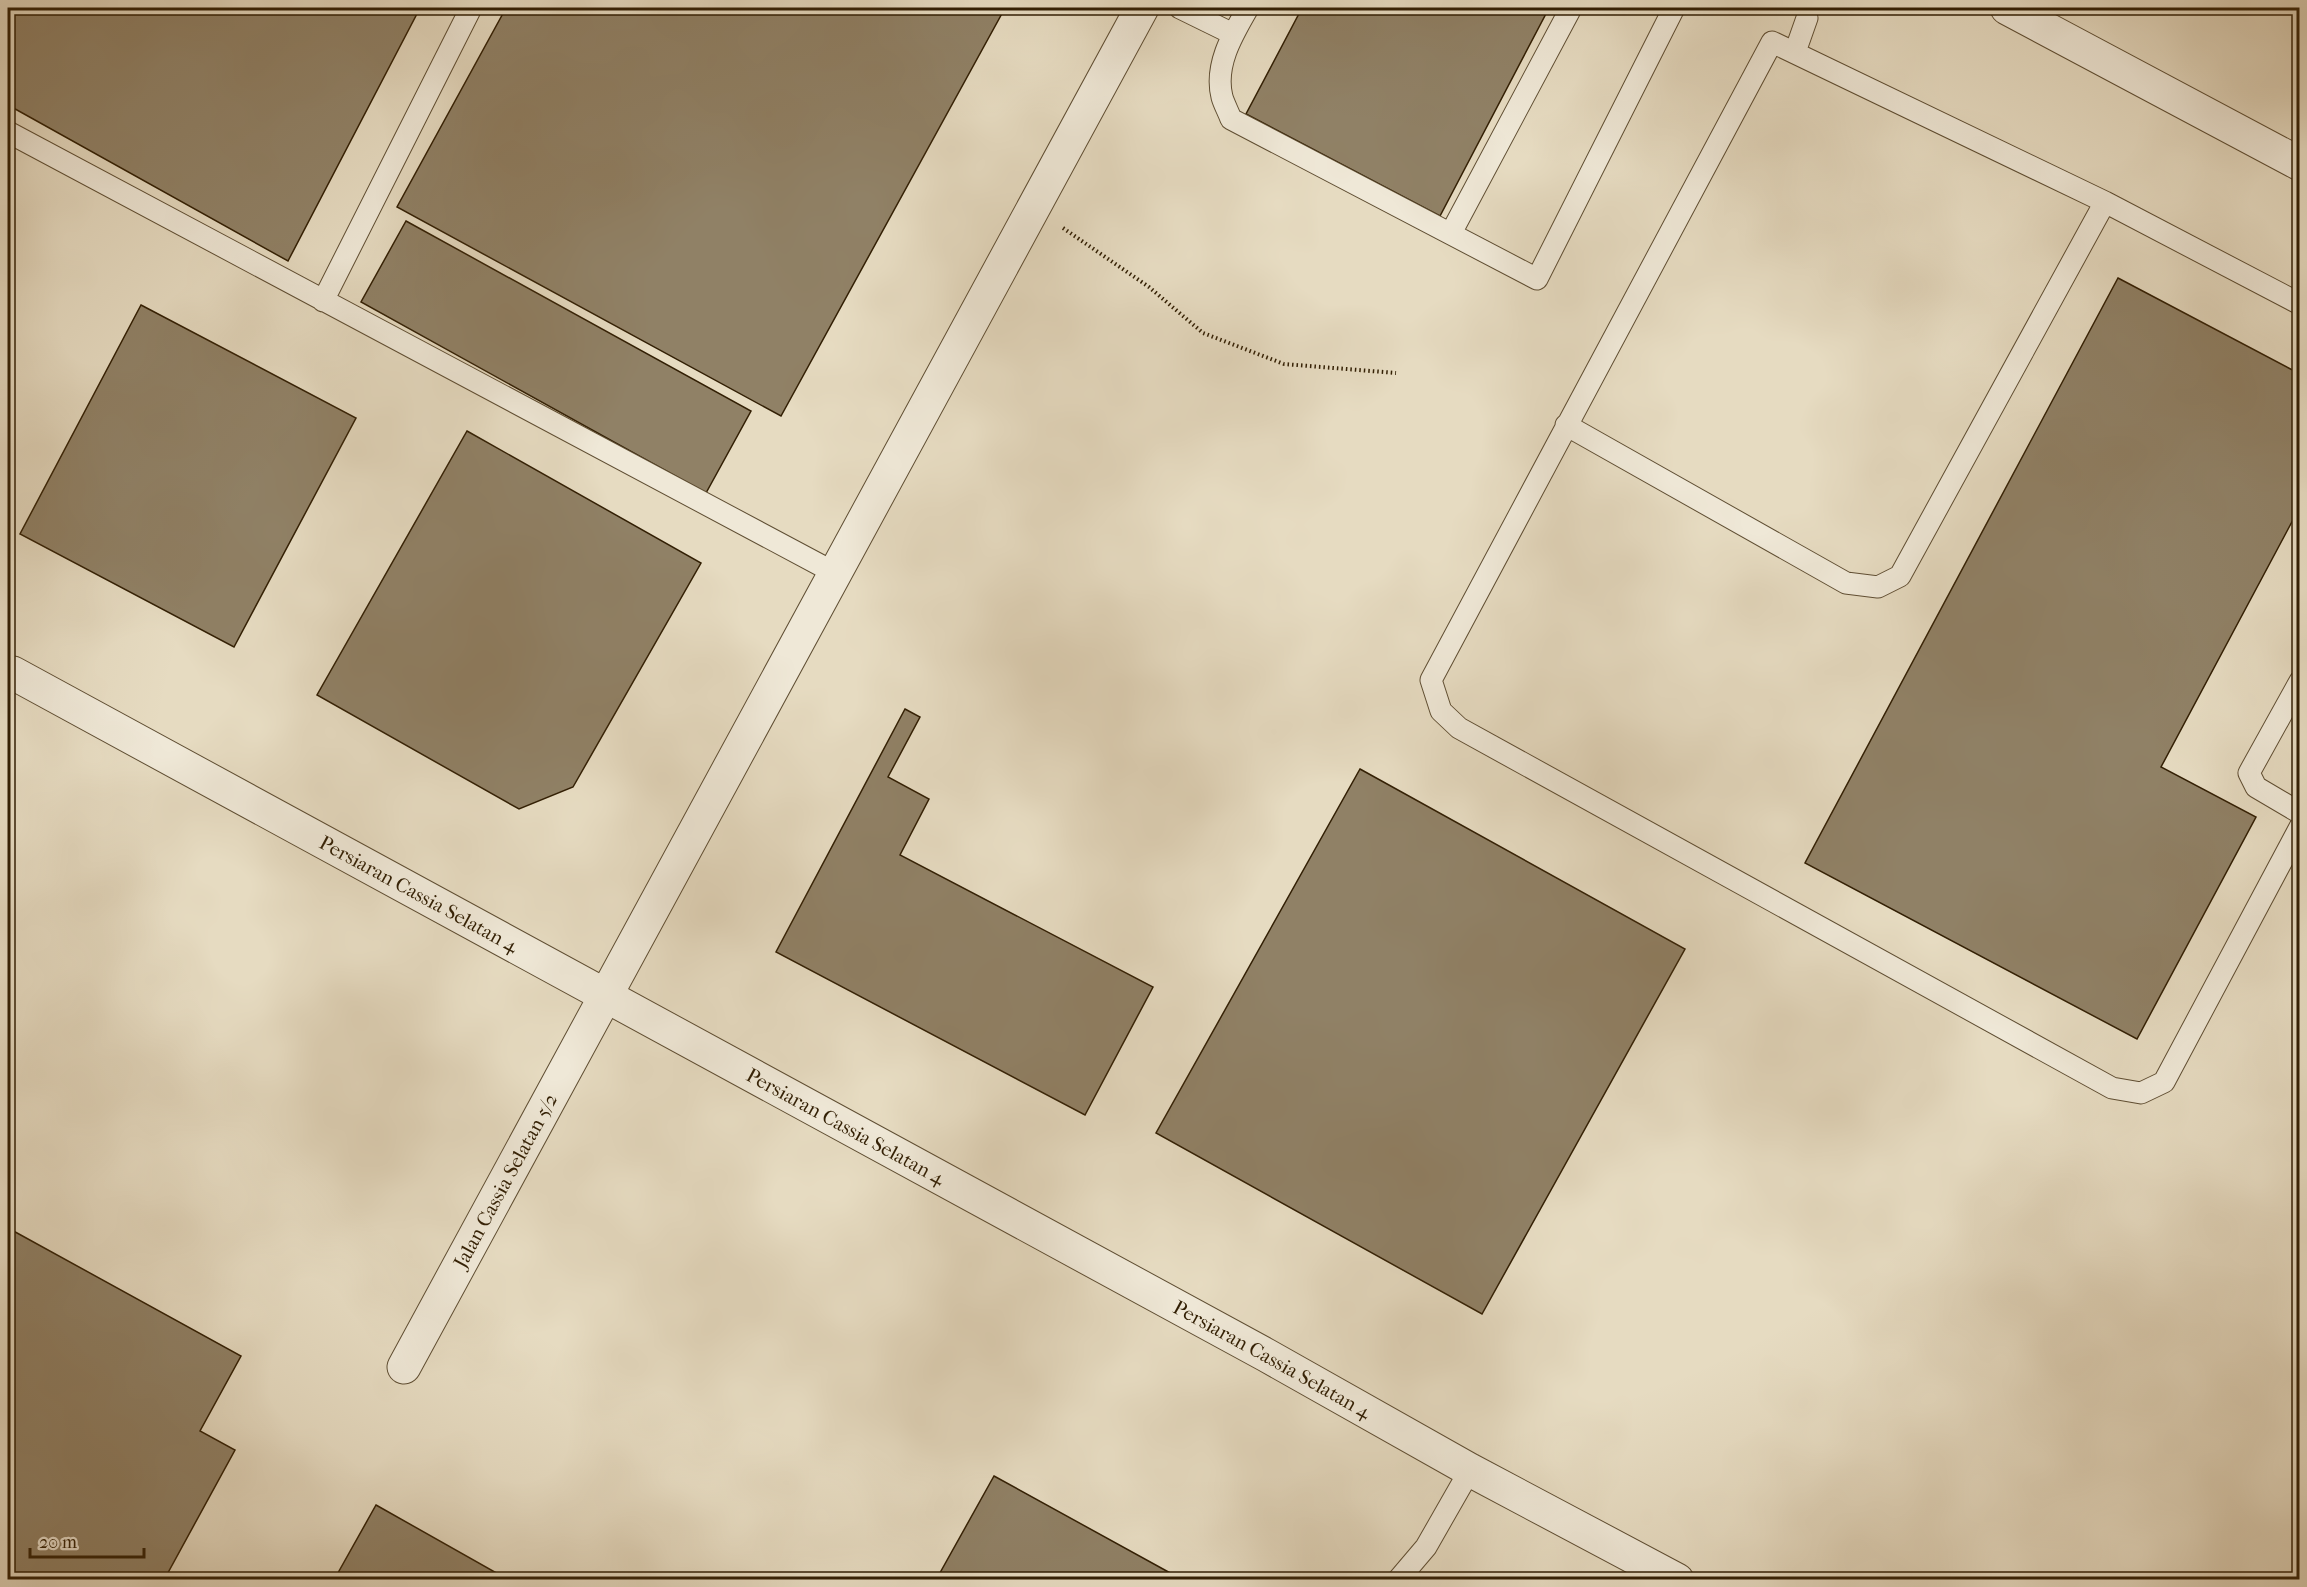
<svg xmlns="http://www.w3.org/2000/svg" width="2307" height="1587" font-family="'IM FELL French Canon',serif">
	<rect width="100%" height="100%" fill="#e6dbc1"/>
	<filter id="stains"><feTurbulence type="fractalNoise" baseFrequency=".00333" numOctaves="4"/><feColorMatrix values="0 0 0 0 .2 0 0 0 0 .09 0 0 0 0 .02 0 0 0 .5 -.17"/></filter>
	<radialGradient id="worn" r=".72"><stop offset=".6" stop-color="#630" stop-opacity="0"/><stop offset="1" stop-color="#630" stop-opacity=".3"/></radialGradient>
	<path fill="#908166" stroke="#321f04" stroke-width="1.5" d="M8 8H420L288 261 8 105Z
		M506 8H1005L781 416 397 207Z
		M1302 8H1549L1440 216 1246 114Z
		M406 221 751 411 706 493 361 302Z
		M2118 278 2300 374V521L2294 518 2161 767 2256 817 2137 1039 1805 863Z
		M141 305 356 418 234 647 20 534Z
		M467 431 701 563 573 787 519 809 317 695Z
		M905 709 920 717 888 777 929 799 900 855 1153 987 1085 1115 776 952Z
		M1360 769 1685 949 1482 1314 1156 1133Z
		M8 1228 241 1356 200 1431 235 1450 164 1580H8Z
		M994 1476 1183 1580H936Z
		M376 1505 509 1580H334Z"/>
	<g fill="none" stroke-linecap="round" stroke-linejoin="round">
		<defs>
			<path id="service" d="M1180 8 1233 34
				M1248 8C1233 34 1214 65 1222 97 1224 104 1228 111 1231 119L1537 279 1674 8
				M1795 52 1807 18
				M8 132 835 573
				M1451 233 1571 8
				M323 301 471 8
				M2300 304 2105 202 1772 42 1431 680 1441 711 1459 728 2112 1088 2141 1093 2164 1082 2300 827
				M1566 425 1846 583 1878 587 1900 576 2105 202
				M2300 681 2249 773 2256 787 2300 813
				M1398 1580 1426 1547 1470 1470"/>
			<g id="minor">
				<path d="M2007 8 2300 164"/>
				<path id="s1" d="M13 673 1266 1355 1470 1470 1677 1580"/>
				<path id="s2" d="M404 1367 1142 8"/>
			</g>
		</defs>
		<use href="#service" stroke="#5f4e33" stroke-width="23"/>
		<use href="#minor" stroke="#5f4e33" stroke-width="35"/>
		<path stroke="#321f04" stroke-width="4" stroke-dasharray="1.5 3" stroke-linecap="butt" d="M1063 228 1149 287 1203 333 1284 364 1396 373"/>
		<use href="#service" stroke="#efe8d7" stroke-width="21"/>
		<use href="#minor" stroke="#efe8d7" stroke-width="33"/>
	</g>
	<g text-anchor="middle" dominant-baseline="central" stroke-width="4.5" stroke-linejoin="round" paint-order="stroke">
		<g font-size="20" fill="#321f04" stroke="#efe8d7">
			<text stroke="none"><textPath href="#s1" startOffset="462">Persiaran Cassia Selatan 4</textPath></text>
			<text stroke="none"><textPath href="#s1" startOffset="948">Persiaran Cassia Selatan 4</textPath></text>
			<text stroke="none"><textPath href="#s2" startOffset="212">Jalan Cassia Selatan 5/2</textPath></text>
			<text stroke="none"><textPath href="#s1" startOffset="1434">Persiaran Cassia Selatan 4</textPath></text>
		</g>
	</g>
	<rect width="2307" height="1587" fill="none" stroke="#e6dbc1" stroke-width="30"/>
	<rect x="9" y="9" width="2289" height="1569" fill="none" stroke="#321f04" stroke-width="3"/>
	<rect x="15" y="15" width="2277" height="1557" fill="none" stroke="#321f04" stroke-width="1.5"/>
	<path d="M30 1548v9h114v-9" fill="none" stroke="#321f04" stroke-width="3"/>
	<text x="39" y="1548" font-size="18" fill="#321f04" stroke="#efe8d7" stroke-width="4.5" paint-order="stroke">20 m</text>
	<rect width="100%" height="100%" filter="url(#stains)"/>
	<rect width="100%" height="100%" fill="url(#worn)"/>
</svg>
